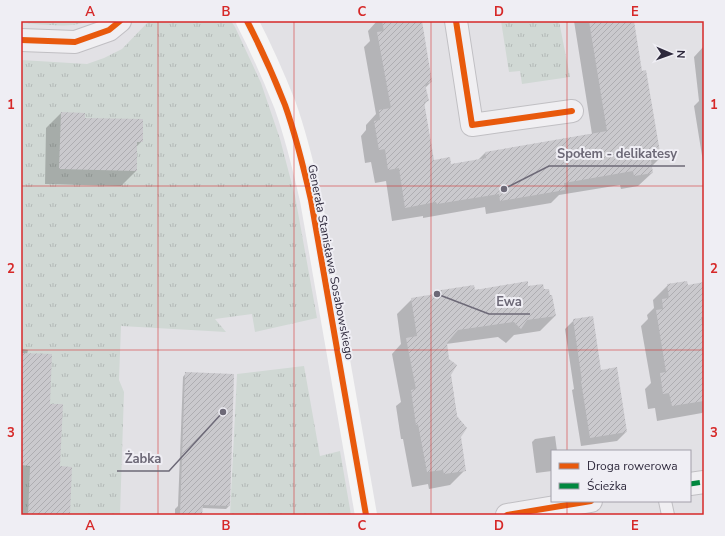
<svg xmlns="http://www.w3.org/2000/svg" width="725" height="536" font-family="'Nunito Sans',sans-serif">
	<defs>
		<pattern id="grass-tufts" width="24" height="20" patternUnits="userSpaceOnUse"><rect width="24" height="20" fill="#d0d8d4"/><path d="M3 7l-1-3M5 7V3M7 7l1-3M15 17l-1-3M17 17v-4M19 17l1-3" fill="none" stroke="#b3b9b7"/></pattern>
		<pattern id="building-hatch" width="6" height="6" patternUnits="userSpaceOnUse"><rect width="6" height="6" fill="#cac9cd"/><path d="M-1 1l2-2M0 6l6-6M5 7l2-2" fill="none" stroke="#aeadb1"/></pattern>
	</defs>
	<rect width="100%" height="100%" fill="#e2e1e5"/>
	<path fill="url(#grass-tufts)" d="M21 21H88C70 29 41 24 21 23Z
		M149 21H231L235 27 261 83 280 139 295 196 317 318 255 332 252 314 215 319 226 332 121 326 119 380 124 392 120 515H21V60L87 64 104 58 122 49Z
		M501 21H559L570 77 522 84 520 71 509 72Z
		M304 366 320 456 340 451 351 515H230L237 374Z"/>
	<path fill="#0003" d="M377 21H421L431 82 425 88 427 101 424 105 433 161 450 165 477 161 485 153 592 134 574 21H633L641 72 660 158 651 167 652 173 638 186 621 189 620 185 559 195 551 203 486 214 485 207 423 218V216L392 221 386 181 375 183 371 162 365 163 361 136 366 130V125L376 114 364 47 370 41 368 31Z
		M704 46V168L694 106 699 101 694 57Z
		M61 113 142 141 136 147V171L121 186 45 184 46 128Z
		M704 283V332H702L704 342V411L702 413 657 421 655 408 648 409 645 389 651 383 641 326 648 319 647 315 654 308 653 300 668 285 687 286Z
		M527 287 555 316 540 331 514 335 506 343 498 337 446 344 465 470 450 485 429 489 428 484 412 487 403 439H401L396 406 401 402 392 354 401 344 397 314 412 299 431 296 435 292Z
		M574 320 600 371 626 432 617 441 581 446 572 390 574 389 565 329Z
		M21 349 28 350 27 354 49 405 59 467 69 515H21Z
		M186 373 229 506 226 509 202 508 201 515H175V509L178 506 183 377Z
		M555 436 557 451H552V471L536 473 532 442 535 439Z"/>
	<path fill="url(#building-hatch)" d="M382 21H422L432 82 425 84 429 101 424 102 434 160 450 157 451 164 486 158 485 152 607 131 589 21H634L642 71 646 70 661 158 651 160 653 173 634 176 633 171 564 183 565 190 500 201 499 194 437 204 436 202 405 208 399 168 388 170 385 149 379 150 374 121 380 120 379 110 391 108 377 32 384 31Z
		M61 112 85 113V118L143 119V142H137V171L59 169Z
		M528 281V286L543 284 544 289H549L550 295H552L556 316 527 320 521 329 514 322 458 330 447 343 449 359 457 365 451 375 457 416 467 428 461 437 466 471 444 474 443 470 427 472 418 424 416 425 411 390 416 389 406 338 417 336 411 298 435 294V291L474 285 475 290Z
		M687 281 688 285 704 282V317H701L704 335V401L672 406 669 393 663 394 660 373 666 372 656 310 663 309 662 299 669 298 667 284Z
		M593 316 601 370 617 367 627 432 590 438 581 381H582L573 319Z
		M21 353 52 354 50 404H63L60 466 72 467 70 515H28L30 466 21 465Z
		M185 372 234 374 230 506 203 505 202 515H180Z"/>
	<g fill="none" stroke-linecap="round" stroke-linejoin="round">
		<defs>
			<path id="lane" d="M665 501 668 515"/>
			<path id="street" d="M456 21 472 125 572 111
				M21 40 75 42 109 30 120 21
				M690 484 704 482
				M507 515 591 501"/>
		</defs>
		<use href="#lane" stroke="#c0bfc3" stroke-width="14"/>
		<use href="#street" stroke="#c0bfc3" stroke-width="24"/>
		<use href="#lane" stroke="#f0eff2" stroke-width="12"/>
		<use href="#street" stroke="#f0eff2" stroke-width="22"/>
		<path stroke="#f5f5f5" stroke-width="22" d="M247 21C261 48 274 77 285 105 296 136 304 169 311 200L366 515"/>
		<path stroke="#00873e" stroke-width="5" stroke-dasharray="10 5" stroke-linecap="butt" d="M690 484 704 482"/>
		<defs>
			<path id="cycleway" d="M247 21C261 48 274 77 285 105 296 136 304 169 311 200L366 515
				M456 21 472 125 572 111
				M21 40 75 42 109 30 120 21
				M507 515 591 501"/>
		</defs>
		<use href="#cycleway" stroke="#efeef4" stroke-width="8"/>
		<use href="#cycleway" stroke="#e8590c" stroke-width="6"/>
	</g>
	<path fill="none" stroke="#d62828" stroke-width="1" stroke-opacity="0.55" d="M158 21V515M294 21V515M431 21V515M567 21V451M21 186H704M21 350H704M567 501V515"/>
	<g text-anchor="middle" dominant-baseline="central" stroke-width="4" stroke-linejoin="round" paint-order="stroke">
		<g font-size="12" fill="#2e293c" stroke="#efeef4">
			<text transform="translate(331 262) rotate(79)">Generała Stanisława Sosabowskiego</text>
		</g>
	</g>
	<path fill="none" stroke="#6d6977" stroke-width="1.5" d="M504 189L549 166H685M437 294L489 314H530M223 412L169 471H117"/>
	<g fill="#6d6977" stroke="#efeef4" stroke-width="1.5">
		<circle cx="504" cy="189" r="4"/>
		<circle cx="437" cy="294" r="4"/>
		<circle cx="223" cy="412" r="4"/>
	</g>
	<g font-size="13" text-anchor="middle" font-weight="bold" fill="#6d6977" stroke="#efeef4" stroke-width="4" stroke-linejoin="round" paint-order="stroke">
		<text x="617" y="158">Społem - delikatesy</text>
		<text x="509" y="306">Ewa</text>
		<text x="143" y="463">Żabka</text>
	</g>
	<rect width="725" height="536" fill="none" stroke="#efeef4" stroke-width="44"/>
	<rect x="551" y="450" width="140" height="52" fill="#efeef4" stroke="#a29faa"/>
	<rect x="559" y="463" width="20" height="6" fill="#e8590c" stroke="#a29faa"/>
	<text x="587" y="470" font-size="12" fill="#2e293c">Droga rowerowa</text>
	<rect x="559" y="483" width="20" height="6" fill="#00873e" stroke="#a29faa"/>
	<text x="587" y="490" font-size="12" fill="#2e293c">Ścieżka</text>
	<g transform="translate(671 54) rotate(92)" stroke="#efeef4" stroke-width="3" paint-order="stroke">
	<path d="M0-3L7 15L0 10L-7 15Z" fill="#2e293c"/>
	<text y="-6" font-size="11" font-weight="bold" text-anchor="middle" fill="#2e293c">N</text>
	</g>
	<rect x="22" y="22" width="681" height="492" fill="none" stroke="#d62828" stroke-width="1.5"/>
	<g font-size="13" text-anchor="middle" font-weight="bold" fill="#d62828">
		<text x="90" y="16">A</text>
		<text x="226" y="16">B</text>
		<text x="362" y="16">C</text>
		<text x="499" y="16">D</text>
		<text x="635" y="16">E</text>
		<text x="11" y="109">1</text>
		<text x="714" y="109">1</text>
		<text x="11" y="273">2</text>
		<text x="714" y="273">2</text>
		<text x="11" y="437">3</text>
		<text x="714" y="437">3</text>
		<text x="90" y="530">A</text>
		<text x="226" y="530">B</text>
		<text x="362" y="530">C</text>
		<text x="499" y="530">D</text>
		<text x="635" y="530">E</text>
	</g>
</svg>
